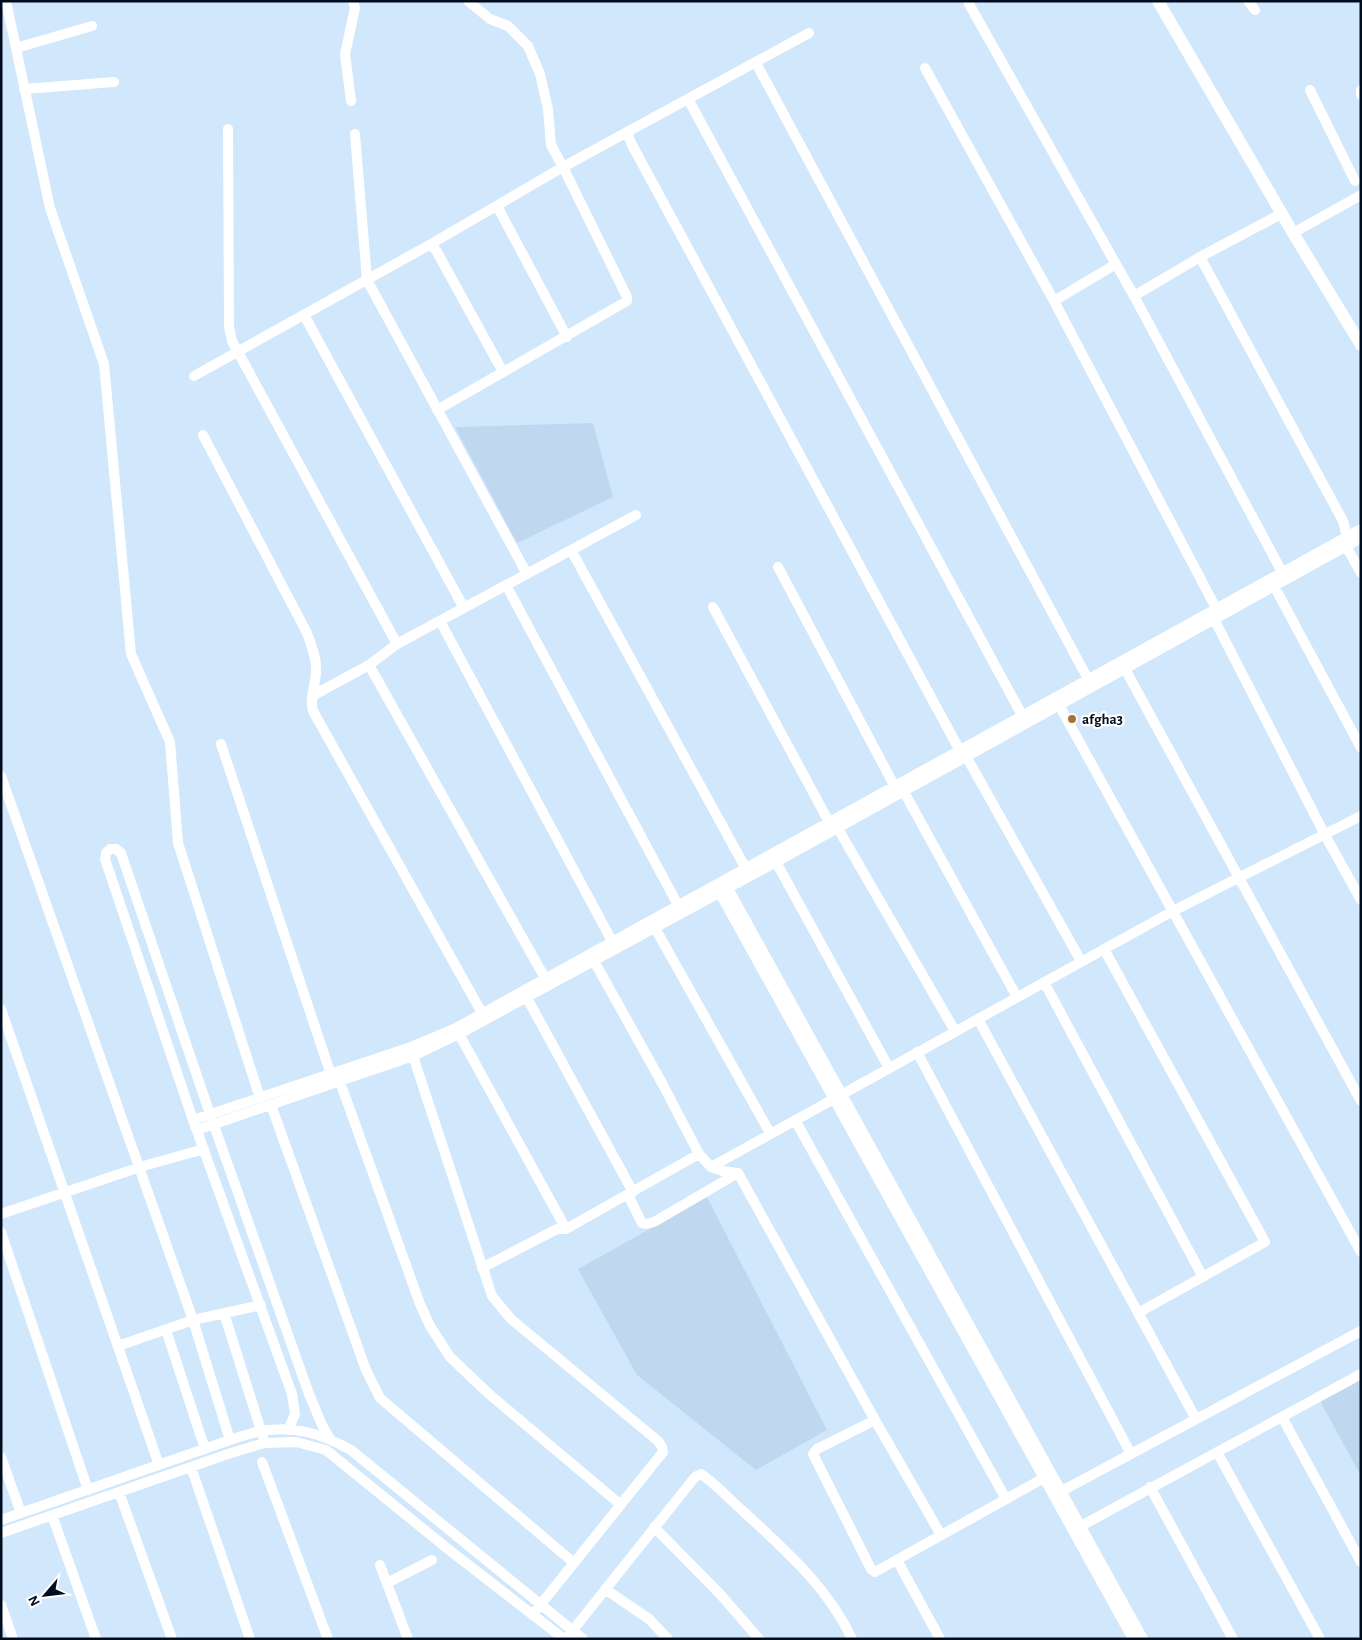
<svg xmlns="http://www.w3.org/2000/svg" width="1362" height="1640" font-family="'Alegreya Sans',sans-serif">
	<rect width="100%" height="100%" fill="#d0e7fc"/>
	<path fill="#c0d8ef" d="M593 423 613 497 517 543 455 427Z
		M707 1197 827 1430 756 1470 637 1375 578 1269Z
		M1361 1379V1476L1320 1401Z"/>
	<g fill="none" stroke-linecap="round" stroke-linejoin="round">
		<path stroke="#fff" stroke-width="10" d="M6 1 50 208 104 364 131 654 170 742 178 843 260 1098
			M1248 1 1255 10
			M969 4 1134 296 1282 572
			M16 48 92 26
			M756 63 1088 679
			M925 68 1054 301 1216 608
			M24 89 114 82
			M1310 90 1355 181
			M1361 90V95
			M688 99 1022 715
			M351 101 345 54 355 8 353 1
			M228 129 229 327 232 341 397 644
			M627 132 631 143 959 749
			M355 134 367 280 527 574
			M497 206 567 337
			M1293 233 1361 195
			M431 244 437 252 503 372
			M1200 257 1343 521 1347 536
			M1134 296 1200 257 1281 214
			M1054 301 1116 264
			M304 315 464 608
			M194 376 431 244 563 167 809 33
			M437 410 627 301V297L563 167 551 145 548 109 540 74 528 46 508 26 490 19 468 1
			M203 435 307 633C311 645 317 658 316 671 316 685 309 697 313 711L482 1013
			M1346 546 1361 573
			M571 550 745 867
			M778 567 894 785
			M506 585 678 905
			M1274 586 1361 748
			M713 607 829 822
			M1214 619 1325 835 1361 900
			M440 621 612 941
			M369 665 545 978
			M1125 669 1361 1101
			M312 696 369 665 397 644 636 515
			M1059 705 1361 1252
			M221 744 331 1075
			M966 756 1081 961
			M1 776 193 1320 230 1440
			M903 790 1017 997
			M837 827 955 1031
			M776 862 889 1068
			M725 883 1143 1639
			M717 888 1133 1639
			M655 928 770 1133
			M1104 949 1265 1242 1138 1313
			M594 961 662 1083 699 1154
			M1044 982 1203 1277
			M527 998 633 1192
			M1 1009 159 1465
			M978 1019 1196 1419
			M459 1034 566 1229
			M917 1052 1131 1454
			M413 1056 492 1296 511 1319 658 1441 662 1447 663 1452 533 1614
			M340 1082 420 1304 430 1326 450 1357 489 1394 621 1505
			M271 1105 366 1370 380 1398 574 1563
			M193 1120 408 1048 456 1028 1361 529
			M795 1120 1006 1499
			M197 1130 413 1056 459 1034 776 862 1361 538
			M711 1167 723 1171 738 1173 875 1420 941 1535
			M628 1195 642 1223 646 1224 654 1222 738 1173
			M1 1214 140 1167 204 1149
			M1 1232 88 1490
			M482 1268 557 1229H566L699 1154 711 1167 1173 911 1361 816
			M224 1313 263 1437
			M166 1330 205 1449
			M118 1346 193 1320 261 1305
			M1282 1417 1361 1562
			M875 1420 817 1449 813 1454 871 1569 875 1572 1044 1478
			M288 1430 295 1414 292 1394 193 1120 105 859 106 853 110 849H116L121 853 210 1114 309 1394 322 1425 330 1439
			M1217 1452 1320 1639
			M1 1457 21 1513
			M262 1462 328 1639
			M191 1467 250 1639
			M1150 1487 1233 1639
			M119 1492 172 1639
			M1056 1494 1361 1331
			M52 1515 96 1639
			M1 1520 230 1440C240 1437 250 1433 261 1431 294 1425 322 1434 351 1450L583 1639
			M1081 1526 1361 1374
			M654 1527 720 1594 759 1639
			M1 1533 231 1453 264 1443 296 1442 326 1450 448 1549 564 1639
			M897 1560 940 1639
			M380 1565 408 1639
			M387 1583 432 1560
			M605 1589 649 1619 668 1639
			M1 1605 13 1639
			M569 1635 695 1477 701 1474C716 1484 730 1500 744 1512 785 1550 828 1587 852 1639"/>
		<path stroke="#fff" stroke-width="12" d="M1158 1 1293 233 1361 345"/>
	</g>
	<circle fill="#aa712f" stroke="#fff" stroke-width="2" cx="1072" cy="719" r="5"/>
	<g text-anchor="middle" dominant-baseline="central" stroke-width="4.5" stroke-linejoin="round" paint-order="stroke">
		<g font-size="15" font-weight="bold" fill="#000d1e" stroke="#fff" text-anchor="start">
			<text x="1082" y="719">afgha3</text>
		</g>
	</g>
	<rect width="1362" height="1640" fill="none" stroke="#000d1e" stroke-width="5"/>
	<g transform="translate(45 1595) rotate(242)" stroke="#ffffff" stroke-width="4" paint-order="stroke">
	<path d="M0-4L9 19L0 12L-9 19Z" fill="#000d1e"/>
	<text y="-8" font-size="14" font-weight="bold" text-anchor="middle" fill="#000d1e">N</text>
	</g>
</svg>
